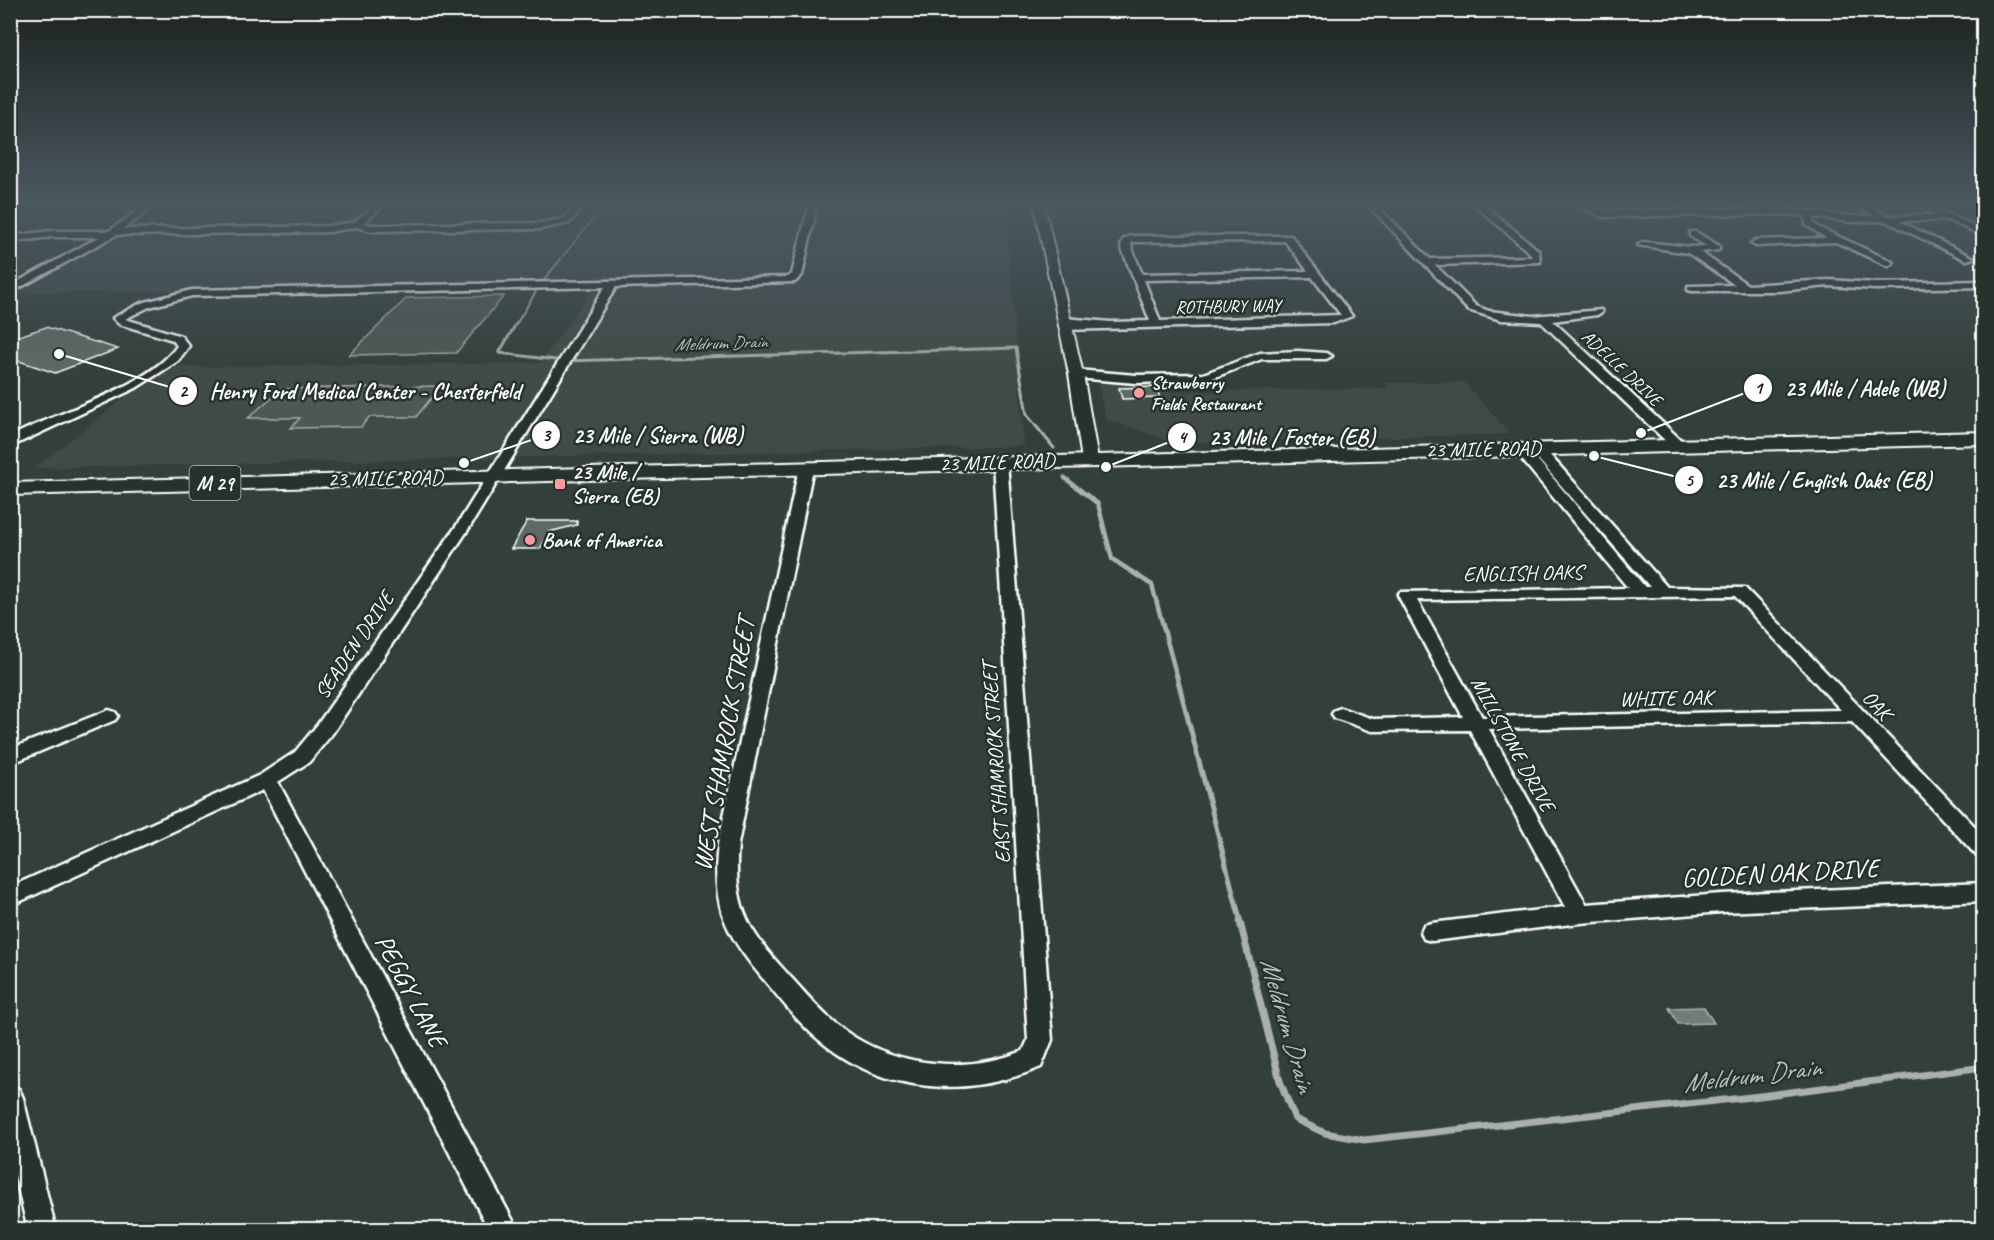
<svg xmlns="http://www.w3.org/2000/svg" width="1994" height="1240" font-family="Caveat,sans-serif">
	<rect width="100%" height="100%" fill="#333f3a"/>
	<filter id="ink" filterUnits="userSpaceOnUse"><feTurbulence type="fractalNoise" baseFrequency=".0167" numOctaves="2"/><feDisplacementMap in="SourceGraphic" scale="12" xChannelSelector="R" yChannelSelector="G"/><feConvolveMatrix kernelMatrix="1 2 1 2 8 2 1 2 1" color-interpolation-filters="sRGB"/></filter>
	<g filter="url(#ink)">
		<path fill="#404c47" d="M606 205H1005L1024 446 35 468 140 386 177 367 540 363 596 284 16 293 116 237 588 229Z
			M1161 382 1165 392 1388 388 1385 383 1464 382 1510 434 1176 443 1106 419 1098 384Z"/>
		<path fill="#4d5853" stroke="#a6aca9" stroke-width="1.5" d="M504 296 456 353 349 355 407 298Z
			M441 386 416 417H369L361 427 291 428 300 418H248L281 389Z"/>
		<path fill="#737b78" stroke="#abb0ae" stroke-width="1.5" d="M1704 1007 1714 1023 1678 1024 1669 1008Z"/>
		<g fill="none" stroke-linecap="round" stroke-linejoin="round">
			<path stroke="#abb0ae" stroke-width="2" d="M515 326 540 285 604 205"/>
			<path stroke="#abb0ae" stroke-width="3" d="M516 324 499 353 564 361 1016 348 1027 415 1054 448
				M1064 477 1067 479"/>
			<path stroke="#abb0ae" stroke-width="4.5" d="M1065 478 1098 504 1112 559 1152 585 1176 674"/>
			<path stroke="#abb0ae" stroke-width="5" d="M1176 673 1241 923"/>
			<path stroke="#abb0ae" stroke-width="7" d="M1240 922 1280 1081 1295 1119 1325 1133 1364 1140 1760 1096 1984 1067"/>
		</g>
		<path fill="#5f6964" stroke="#fff" stroke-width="1.5" d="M46 327 118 349 55 373 10 358V339Z
			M1156 387 1160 398 1122 399 1119 388Z
			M527 521H577V525L549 532 540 549H511Z"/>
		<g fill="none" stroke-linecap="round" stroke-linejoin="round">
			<defs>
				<path id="minor" d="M146 205H155L123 229 329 226 354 222 375 205H384L364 223 372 225 540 223 563 219 578 205H586L569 223 540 229 372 231 357 227 329 232 116 235 10 293V286L99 237H52L10 242V236L52 231H109Z
					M809 205H817L802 275 795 282 616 287 471 525 332 734 309 762 278 782 518 1230H489L263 790 10 906V887L260 775 295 752 318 724 457 525 605 287 192 296 149 307 125 319 181 336 189 346 178 361 136 388 10 447V437C58 411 146 389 177 346L173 340 119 324 113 318 141 303 192 290 788 277 792 274Z
					M1368 205H1376L1430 259 1532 257 1531 254 1475 205H1484L1539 251 1540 262 1435 265 1476 306 1489 311 1533 316 1601 310 1602 312 1597 315 1553 321 1683 442V448H1673L1541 322 1501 320 1468 310Z
					M1579 205H1589L1603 211 1782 208 1849 216H1875L1855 205H1865L1889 216 1949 215 1952 216V220L1899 221 1974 258 1966 260 1886 221 1849 222 1814 217 1813 222 1818 227 1891 261 1893 263 1888 266 1836 242 1756 246 1751 243 1756 240 1826 238 1806 225 1805 216 1782 214 1602 217Z
					M1690 232H1696L1719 246V250L1700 252 1748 285 1828 280 1876 283 1984 281V287L1876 289 1828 286 1779 291H1692L1688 290V286L1735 285 1688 253 1638 245 1643 242 1691 247 1706 246 1690 236Z
					M1130 236H1291L1352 316 1334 323 1062 330V326L1068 325 1059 321 1064 318 1111 322 1150 321 1121 246 1123 240ZM1285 241 1308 271 1142 274 1131 246 1132 242ZM1312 277 1341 315 1160 321 1144 280Z
					M1298 351 1326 353 1332 356 1326 359H1262L1205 381 1136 383 1076 378 1070 374 1076 370 1136 375 1203 374 1260 353Z
					M1520 444 1525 445 1645 587H1650L1531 451V445H1541L1667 587 1745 588 1984 836V858L1977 856 1852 722 1489 729 1586 904 1722 894 1984 883V901L1722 912 1580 923 1432 941 1424 939 1421 932 1424 925 1432 923 1565 907 1470 730 1372 731 1335 718 1332 714 1335 710 1341 708 1373 719 1463 717 1398 595 1400 592 1628 588 1515 451 1513 448ZM1735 596 1841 710 1482 717 1417 600Z
					M1000 458 1007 462 1052 1040 1041 1067C971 1097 891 1095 828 1047 806 1031 788 1009 771 988 729 939 710 911 718 844L799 468 806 464 813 468 738 844C732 912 751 934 795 982 812 1001 829 1021 851 1035 900 1067 969 1073 1023 1051L1028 1040 993 462Z
					M109 710 115 712 118 716 115 720 10 764V749Z
					M10 1086 19 1089 23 1098 56 1230H28L10 1155Z"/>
				<path id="tertiary" d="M1034 205H1044L1083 374 1098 460 1090 465 1082 460 1069 374Z
					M1915 205H1927L1984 230V237Z"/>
				<path id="primary" d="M1984 432V444L10 495V483Z"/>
			</defs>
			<use href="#minor" stroke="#fff" stroke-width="5"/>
			<use href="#tertiary" stroke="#fff" stroke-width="4"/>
			<use href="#primary" stroke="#fff" stroke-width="4"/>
			<use href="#minor" fill="#26332d" fill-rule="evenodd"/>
			<use href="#tertiary" fill="#26332d" fill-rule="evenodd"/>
			<use href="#primary" fill="#26332d" fill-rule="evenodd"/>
		</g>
	</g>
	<linearGradient id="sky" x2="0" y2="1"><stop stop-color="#1c2320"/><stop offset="0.54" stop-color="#4a5860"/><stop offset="1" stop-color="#4a5860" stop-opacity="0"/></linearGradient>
	<rect width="1994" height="378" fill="url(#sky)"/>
	<g fill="#ff9aa2" stroke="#26332d" stroke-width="2">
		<circle cx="1139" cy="393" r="6"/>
		<rect x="554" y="478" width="12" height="12" rx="3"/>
		<circle cx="530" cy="540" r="6"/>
	</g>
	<g text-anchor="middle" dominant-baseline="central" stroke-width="5" stroke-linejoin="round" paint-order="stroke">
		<g font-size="18" fill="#fff" stroke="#26332d">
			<text transform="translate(1228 306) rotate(-1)">ROTHBURY WAY</text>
			<text transform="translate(1622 368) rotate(43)">ADELLE DRIVE</text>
		</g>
		<g font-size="18" font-style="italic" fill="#b9bdbc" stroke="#26332d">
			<text transform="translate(721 343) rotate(-2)">Meldrum Drain</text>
		</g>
		<g font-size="18" font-weight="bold" fill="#fff" stroke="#26332d" text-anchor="start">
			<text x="1151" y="383">Strawberry<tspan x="1151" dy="21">Fields Restaurant</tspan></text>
		</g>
		<rect fill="#26332d" stroke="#bec2c0" stroke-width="1.5" x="189.5" y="466" width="51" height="34" rx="4.5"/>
		<g font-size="20" font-weight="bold" fill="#fff">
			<text x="215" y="483">M 29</text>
		</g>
		<g font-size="21" fill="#fff" stroke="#26332d">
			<text transform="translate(1483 449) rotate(-1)">23 MILE ROAD</text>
			<text transform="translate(997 462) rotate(-2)">23 MILE ROAD</text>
			<text transform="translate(385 478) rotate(-1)">23 MILE ROAD</text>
			<text transform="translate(1523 573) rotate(-1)">ENGLISH OAKS</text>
			<text transform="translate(354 645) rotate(-56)">SEADEN DRIVE</text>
			<text transform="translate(1666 698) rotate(-1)">WHITE OAK</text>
			<text transform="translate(1877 705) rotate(47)">OAK</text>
			<text transform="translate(1513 744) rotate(61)">MILLSTONE DRIVE</text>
			<text transform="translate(996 763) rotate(-94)">EAST SHAMROCK STREET</text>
		</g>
		<g font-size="21" font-weight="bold" fill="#fff" stroke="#26332d" text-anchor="start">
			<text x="572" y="472">23 Mile /<tspan x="572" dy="24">Sierra (EB)</tspan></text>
			<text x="542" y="540">Bank of America</text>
		</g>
		<g font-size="26" fill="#fff" stroke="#26332d">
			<text transform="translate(724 744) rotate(-80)">WEST SHAMROCK STREET</text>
			<text transform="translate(1780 873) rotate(-3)">GOLDEN OAK DRIVE</text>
			<text transform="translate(411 991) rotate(62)">PEGGY LANE</text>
		</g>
		<g font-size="27" font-style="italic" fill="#b9bdbc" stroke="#26332d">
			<text transform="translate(1288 1025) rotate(74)">Meldrum Drain</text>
			<text transform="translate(1752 1075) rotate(-7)">Meldrum Drain</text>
		</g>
	</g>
	<path fill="none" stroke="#fff" stroke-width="2" d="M1641 433L1758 388M59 354L183 391M464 463L546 435M1106 467L1182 437M1594 456L1689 480"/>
	<g fill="#fff" stroke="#26332d" stroke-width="2">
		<circle cx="1641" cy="433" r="6"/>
		<circle cx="59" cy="354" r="6"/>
		<circle cx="464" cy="463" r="6"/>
		<circle cx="1106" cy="467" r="6"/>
		<circle cx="1594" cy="456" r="6"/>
		<circle cx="1758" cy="388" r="15"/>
		<circle cx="183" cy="391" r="15"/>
		<circle cx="546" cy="435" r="15"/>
		<circle cx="1182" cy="437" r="15"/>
		<circle cx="1689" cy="480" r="15"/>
	</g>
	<g font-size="18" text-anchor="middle" font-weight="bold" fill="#111">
		<text x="1758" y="394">1</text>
		<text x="183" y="397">2</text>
		<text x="546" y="441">3</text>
		<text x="1182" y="443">4</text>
		<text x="1689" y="486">5</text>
	</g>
	<g font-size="22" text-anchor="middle" font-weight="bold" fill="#fff" stroke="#26332d" stroke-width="5" stroke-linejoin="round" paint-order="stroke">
		<text x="1865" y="396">23 Mile / Adele (WB)</text>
		<text x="365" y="399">Henry Ford Medical Center - Chesterfield</text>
		<text x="658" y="443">23 Mile / Sierra (WB)</text>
		<text x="1292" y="445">23 Mile / Foster (EB)</text>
		<text x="1824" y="488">23 Mile / English Oaks (EB)</text>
	</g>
	<rect width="1994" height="1240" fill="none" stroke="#26332d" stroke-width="36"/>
	<rect x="18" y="18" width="1958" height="1204" fill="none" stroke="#fff" stroke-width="2" filter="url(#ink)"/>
</svg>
